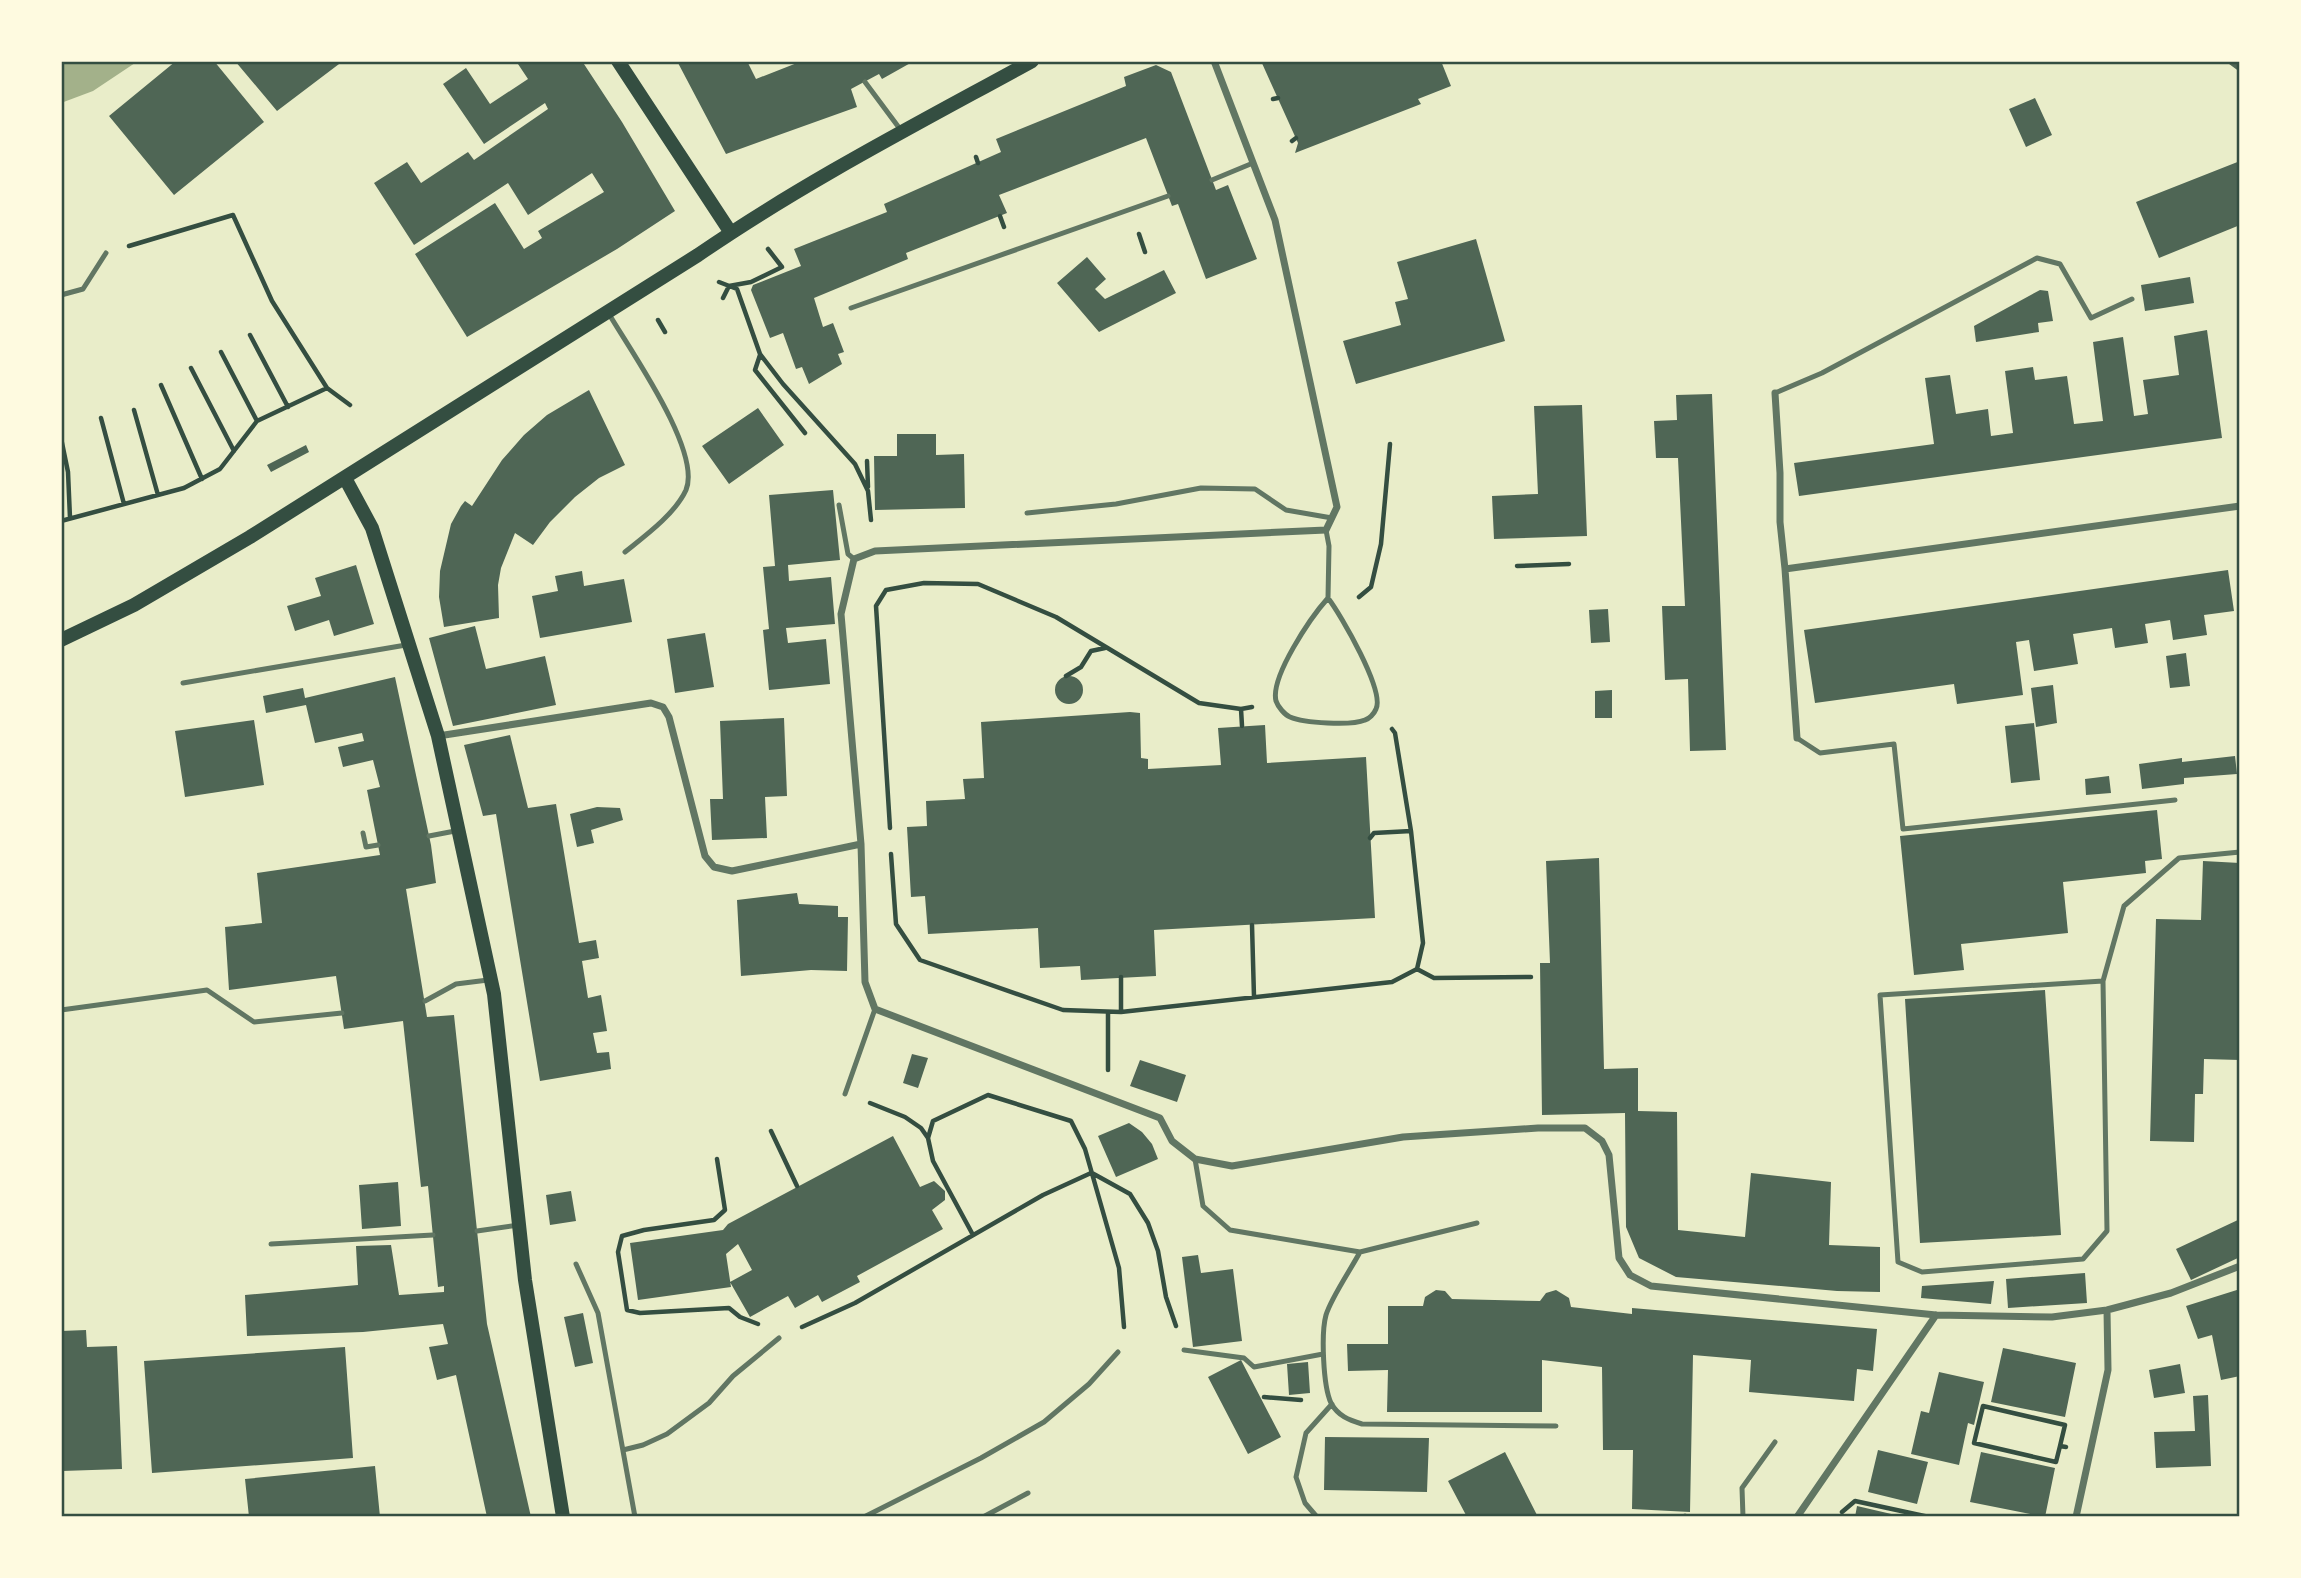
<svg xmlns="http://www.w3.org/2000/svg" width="2301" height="1578" font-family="Poppins,sans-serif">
	<rect width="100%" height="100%" fill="#e9edc9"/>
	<path fill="#a3b18a" d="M69 61H138L93 91 61 103V64Z"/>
	<path fill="#4f6655" d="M176 61H214L264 122 174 195 109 116Z
		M235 61H343L277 111Z
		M516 61H582L622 122 675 211 617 249 467 337 415 254 495 203 524 249 542 238 538 231 604 192 592 173 528 215 508 183 414 245 374 183 407 162 421 183 468 152 474 160 548 109 545 103 484 144 443 84 466 68 490 104 528 79Z
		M677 61H747L756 79 802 61H914L882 79 879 74 851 89 857 107 726 154Z
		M1261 61H1441L1451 86 1418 99 1421 104 1295 153 1298 143Z
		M2225 61H2240V72Z
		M1156 65 1171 72 1216 190 1228 185 1257 259 1206 279 1178 204 1172 206 1146 138 999 195 1007 213 906 253 908 259 814 298 823 327 833 323 844 352 838 354 842 364 809 384 802 367 796 369 783 333 770 338 751 290 753 285 801 266 794 249 887 212 884 204 1001 152 996 139 1126 86 1124 77Z
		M2035 98 2052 135 2026 147 2009 109Z
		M2240 161V225L2159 258 2136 202Z
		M1476 239 1505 341 1356 384 1343 341 1401 325 1395 302 1408 299 1397 262Z
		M1087 257 1106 279 1095 289 1105 299 1164 270 1176 293 1099 332 1057 283Z
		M2190 277 2194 303 2145 311 2141 285Z
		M2040 290 2048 291 2053 321 2038 323 2039 332 1976 342 1974 326Z
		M2207 330 2222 438 1799 496 1794 463 1934 444 1925 378 1950 375 1956 414 1988 409 1991 436 2013 433 2005 371 2033 367 2035 380 2067 376 2074 424 2103 421 2093 342 2123 337 2134 416 2148 414 2143 380 2179 375 2174 336Z
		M589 390 625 465 599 478 575 497 550 522 533 545 515 533 501 568 498 585 499 618 444 627 439 597 440 571 451 524 461 506 465 501 472 506 502 460 524 435 547 415Z
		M1712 394 1726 750 1690 751 1688 679 1665 680 1662 606H1685L1678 458H1656L1654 421 1677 420 1676 395Z
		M1582 405 1587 536 1494 539 1492 496 1538 494 1534 406Z
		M758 408 784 445 729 484 702 446Z
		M897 434H936V455L964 454 965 508 875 510 874 456H897Z
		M306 445 309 452 271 472 267 465Z
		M833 490 840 560 788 565 789 581 831 577 835 624 786 628 788 643 826 639 830 684 769 690 763 630 769 629 763 567 775 566 769 495Z
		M356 565 374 624 334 636 329 620 295 631 287 606 321 596 315 578Z
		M2228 570 2234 611 2204 615 2207 635 2173 640 2170 620 2145 624 2148 643 2115 648 2112 628 2073 634 2078 664 2034 671 2029 640 2016 642 2023 695 1957 704 1954 684 1815 703 1804 630Z
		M582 571 584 586 624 579 632 622 540 638 532 596 558 591 555 576Z
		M1608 609 1610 642 1591 643 1589 610Z
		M475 626 486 669 545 656 556 705 453 726 429 638Z
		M705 633 714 687 675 693 667 639Z
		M2186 653 2190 686 2170 688 2166 656Z
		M1055 690a14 14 0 1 1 28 0a14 14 0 1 1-28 0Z
		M395 677 431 845 436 883 406 889 427 1017 454 1015 487 1324 531 1517H487L456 1375 437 1380 429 1347 448 1344 443 1324 363 1332 247 1336 245 1295 358 1285 356 1246 391 1245 399 1295 444 1292V1286L438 1287 428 1186 421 1187 403 1021 344 1029 336 976 229 990 225 927 262 923 257 873 380 855 367 790 380 787 373 760 343 767 338 747 364 741 362 733 315 743 306 705 266 713 263 696 303 688 305 698Z
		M2053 685 2057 723 2036 727 2031 688Z
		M1612 690V718H1595V691Z
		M1130 712 1140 713 1141 758 1148 759V769L1221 765 1218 728 1265 725 1267 763 1366 757 1375 918 1154 930 1156 976 1081 980 1080 966 1040 968 1038 928 928 934 925 896 911 897 907 827 927 826 926 801 965 799 963 779 984 778 981 722Z
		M784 718 787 796 765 797 767 838 712 840 710 799H723L720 721Z
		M254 720 264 785 185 797 175 731Z
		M2034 723 2040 780 2011 783 2005 726Z
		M510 735 528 808 556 804 579 943 596 940 599 958 582 961 588 998 601 995 607 1031 593 1033 597 1053 609 1052 611 1069 540 1081 496 814 483 816 464 745Z
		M2235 756 2237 774 2184 778V784L2142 789 2139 764 2182 758V762Z
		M2109 776 2111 793 2086 795 2085 779Z
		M597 807 620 808 623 820 591 830 594 843 577 847 570 814Z
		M2157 810 2162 859 2145 861 2146 873 2063 882 2068 933 1961 944 1964 970 1914 975 1900 836Z
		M1599 858 1604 1069 1638 1068V1111L1677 1112 1678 1230 1745 1237 1751 1173 1831 1182 1829 1245 1880 1247V1292L1837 1291 1676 1277 1639 1258 1626 1227 1625 1113 1542 1115 1540 963H1550L1546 861Z
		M2203 861 2240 863V1060L2204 1059 2203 1094H2195L2194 1142 2150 1141 2156 919 2201 920Z
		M797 893 799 904 838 906V917H848L847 971 811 970 741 976 737 900Z
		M2045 990 2061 1235 1920 1243 1905 999Z
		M912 1054 928 1058 918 1088 903 1083Z
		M1140 1060 1186 1075 1177 1102 1130 1086Z
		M1129 1123 1142 1132 1152 1144 1158 1159 1116 1177 1098 1136Z
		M893 1136 920 1187 934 1181 945 1191V1200L932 1210 943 1229 857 1276 860 1282 822 1302 818 1295 795 1308 788 1296 750 1317 730 1282 752 1270 738 1244 726 1254 731 1287 638 1300 630 1243 723 1230 728 1224Z
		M398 1182 401 1226 362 1229 359 1185Z
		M571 1191 576 1221 550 1225 546 1195Z
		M2240 1219V1257L2191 1280 2176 1249Z
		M1198 1255 1201 1273 1233 1269 1242 1341 1193 1347 1182 1257Z
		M2085 1273 2087 1303 2008 1308 2006 1279Z
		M1994 1281 1991 1304 1921 1298 1922 1286Z
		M2240 1289V1376L2221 1380 2212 1335 2198 1339 2186 1306Z
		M1436 1290 1445 1291 1452 1299 1540 1301 1546 1293 1556 1290 1569 1298 1571 1307 1632 1314V1308L1877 1329 1873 1371 1857 1369 1854 1401 1749 1392 1751 1360 1693 1355 1690 1512 1632 1509 1633 1450H1603L1602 1367 1542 1360V1412H1387L1388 1370 1348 1371 1347 1344H1388V1306H1423L1425 1297Z
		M583 1313 593 1363 575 1367 564 1317Z
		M86 1330 87 1347 117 1346 122 1469 62 1471 61 1331Z
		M345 1347 353 1458 152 1473 144 1361Z
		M2003 1348 2076 1363 2065 1417 1991 1402Z
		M1241 1360 1281 1437 1248 1454 1208 1377Z
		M1308 1362 1310 1393 1289 1395 1287 1364Z
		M2180 1364 2185 1393 2154 1398 2149 1370Z
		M1939 1372 1984 1382 1974 1425 1968 1423 1959 1465 1911 1454 1921 1411 1929 1413Z
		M2208 1395 2211 1466 2156 1468 2154 1432 2195 1431 2193 1396Z
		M1325 1437 1429 1438 1427 1492 1324 1490Z
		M1878 1450 1928 1462 1917 1504 1868 1492Z
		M1505 1452 1538 1517H1467L1448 1481Z
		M1981 1452 2055 1468 2045 1517 1970 1502Z
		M375 1466 380 1517H249L245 1479Z
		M1857 1506 1900 1516V1517H1855Z"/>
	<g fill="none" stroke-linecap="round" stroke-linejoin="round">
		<path stroke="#344e41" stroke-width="4.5" d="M1273 99 1278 98
			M1292 141 1296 138
			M976 157 978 163
			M1000 216 1004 227
			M1139 234 1145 252
			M129 246 233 215 272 301 327 388 350 405
			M719 282 737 289 760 354 783 384 855 464 868 491 871 520
			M723 298 729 286 751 282 782 267 768 249
			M658 320 665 332
			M250 335 288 407
			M221 352 257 421
			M760 355 755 370 805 433
			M191 368 234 451
			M161 385 202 479
			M134 410 158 495
			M101 418 124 504
			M61 438 68 472 70 518
			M867 461 868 487
			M61 521 184 488 220 469 257 421 327 388
			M1517 566 1569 564
			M1359 597 1371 587 1381 544 1390 444
			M1066 676 1081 667 1091 651 1105 648
			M1241 709 1242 726
			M890 828 876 606 886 590 924 583 978 584 1056 617 1199 703 1241 709 1252 707
			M1370 838 1374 833 1411 831
			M891 854 896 924 920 960 1063 1010 1121 1012 1392 982 1417 969 1423 943 1411 831 1395 733 1392 729
			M1252 925 1254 997
			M1417 969 1434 978 1531 977
			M1121 977V1012
			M1108 1012V1070
			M870 1103 905 1117 921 1128 928 1138 933 1161 973 1235
			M771 1131 797 1186
			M928 1138 933 1121 988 1095 1071 1121 1085 1149 1119 1268 1124 1327
			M717 1159 725 1210 714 1220 644 1230 622 1236 618 1252 627 1310 640 1313 729 1308 740 1317 758 1324
			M1092 1173 1130 1194 1148 1223 1158 1251 1166 1297 1176 1326
			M802 1327 855 1303 1043 1195 1091 1173
			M1264 1397 1301 1400
			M2060 1446 2065 1425 1983 1406 1974 1443 2056 1462 2060 1446 2066 1447
			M1842 1512 1855 1501 1929 1517"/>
		<path stroke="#617663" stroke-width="5" d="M865 82 900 129
			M1212 180 1253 163
			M61 295 83 289 106 253
			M851 308 1168 196
			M609 314C630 350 702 451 686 490 675 514 645 536 625 552
			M1775 393 1822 373 2037 258 2060 264 2091 318 2132 299
			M839 505 848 554 854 559
			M1027 513 1116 504 1201 488 1255 489 1286 510 1332 518
			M1326 530 1329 546 1328 598
			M1328 598C1341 615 1385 691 1376 709 1374 714 1369 719 1365 720 1351 726 1304 723 1290 717 1285 715 1278 707 1276 701 1270 677 1311 617 1328 598Z
			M183 683 406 645
			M1797 738 1820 753 1894 744 1903 829 2175 800
			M363 833 366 847 378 845
			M429 836 455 831
			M2103 981 1880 995 1898 1262 1922 1272 2083 1259 2107 1231 2103 981 2124 906 2179 858 2240 852
			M425 1001 456 984 488 980
			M61 1010 207 990 254 1022 342 1013
			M845 1094 875 1009
			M1195 1159 1203 1206 1230 1230 1360 1252 1477 1223
			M477 1231 519 1225
			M271 1244 433 1235
			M1360 1252C1351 1269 1331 1298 1326 1315 1321 1333 1323 1386 1331 1403 1338 1416 1349 1420 1362 1424L1556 1426
			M576 1264 598 1313 635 1517
			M1184 1350 1244 1358 1254 1367 1323 1354
			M623 1450 643 1445 667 1434 709 1403 733 1376 779 1338
			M864 1517 981 1458 1044 1422 1089 1384 1118 1352
			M983 1517 1028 1493
			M1317 1517 1305 1503 1296 1477 1306 1433 1332 1404
			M1685 1517V1516
			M1743 1517 1742 1488 1775 1442"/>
		<path stroke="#617663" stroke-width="7" d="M1214 61 1275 220 1337 507 1326 530 875 551 854 559 841 614 861 844 865 982 875 1009 1160 1118 1172 1141 1195 1159 1232 1166 1403 1137 1538 1128H1585L1602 1141 1609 1155 1619 1258 1630 1275 1651 1286 1936 1315 2052 1317 2107 1310 2171 1293 2240 1266
			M1775 393 1780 473V522L1785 569 1797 738
			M1785 569 2240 506
			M438 736 651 703 663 707 669 717 705 856 714 867 732 871 861 844
			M1797 1517 1936 1315
			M2076 1517 2108 1370 2107 1310"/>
		<path stroke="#344e41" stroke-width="14" d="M618 61 731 233
			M345 478 372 528 438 736 494 994 525 1280 563 1517
			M61 640 134 605 250 537 698 255C804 182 919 123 1032 61"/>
	</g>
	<rect width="2301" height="1578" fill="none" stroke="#fefae0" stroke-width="126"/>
	<rect x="63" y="63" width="2175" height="1452" fill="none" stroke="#344e41" stroke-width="2.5"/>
</svg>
